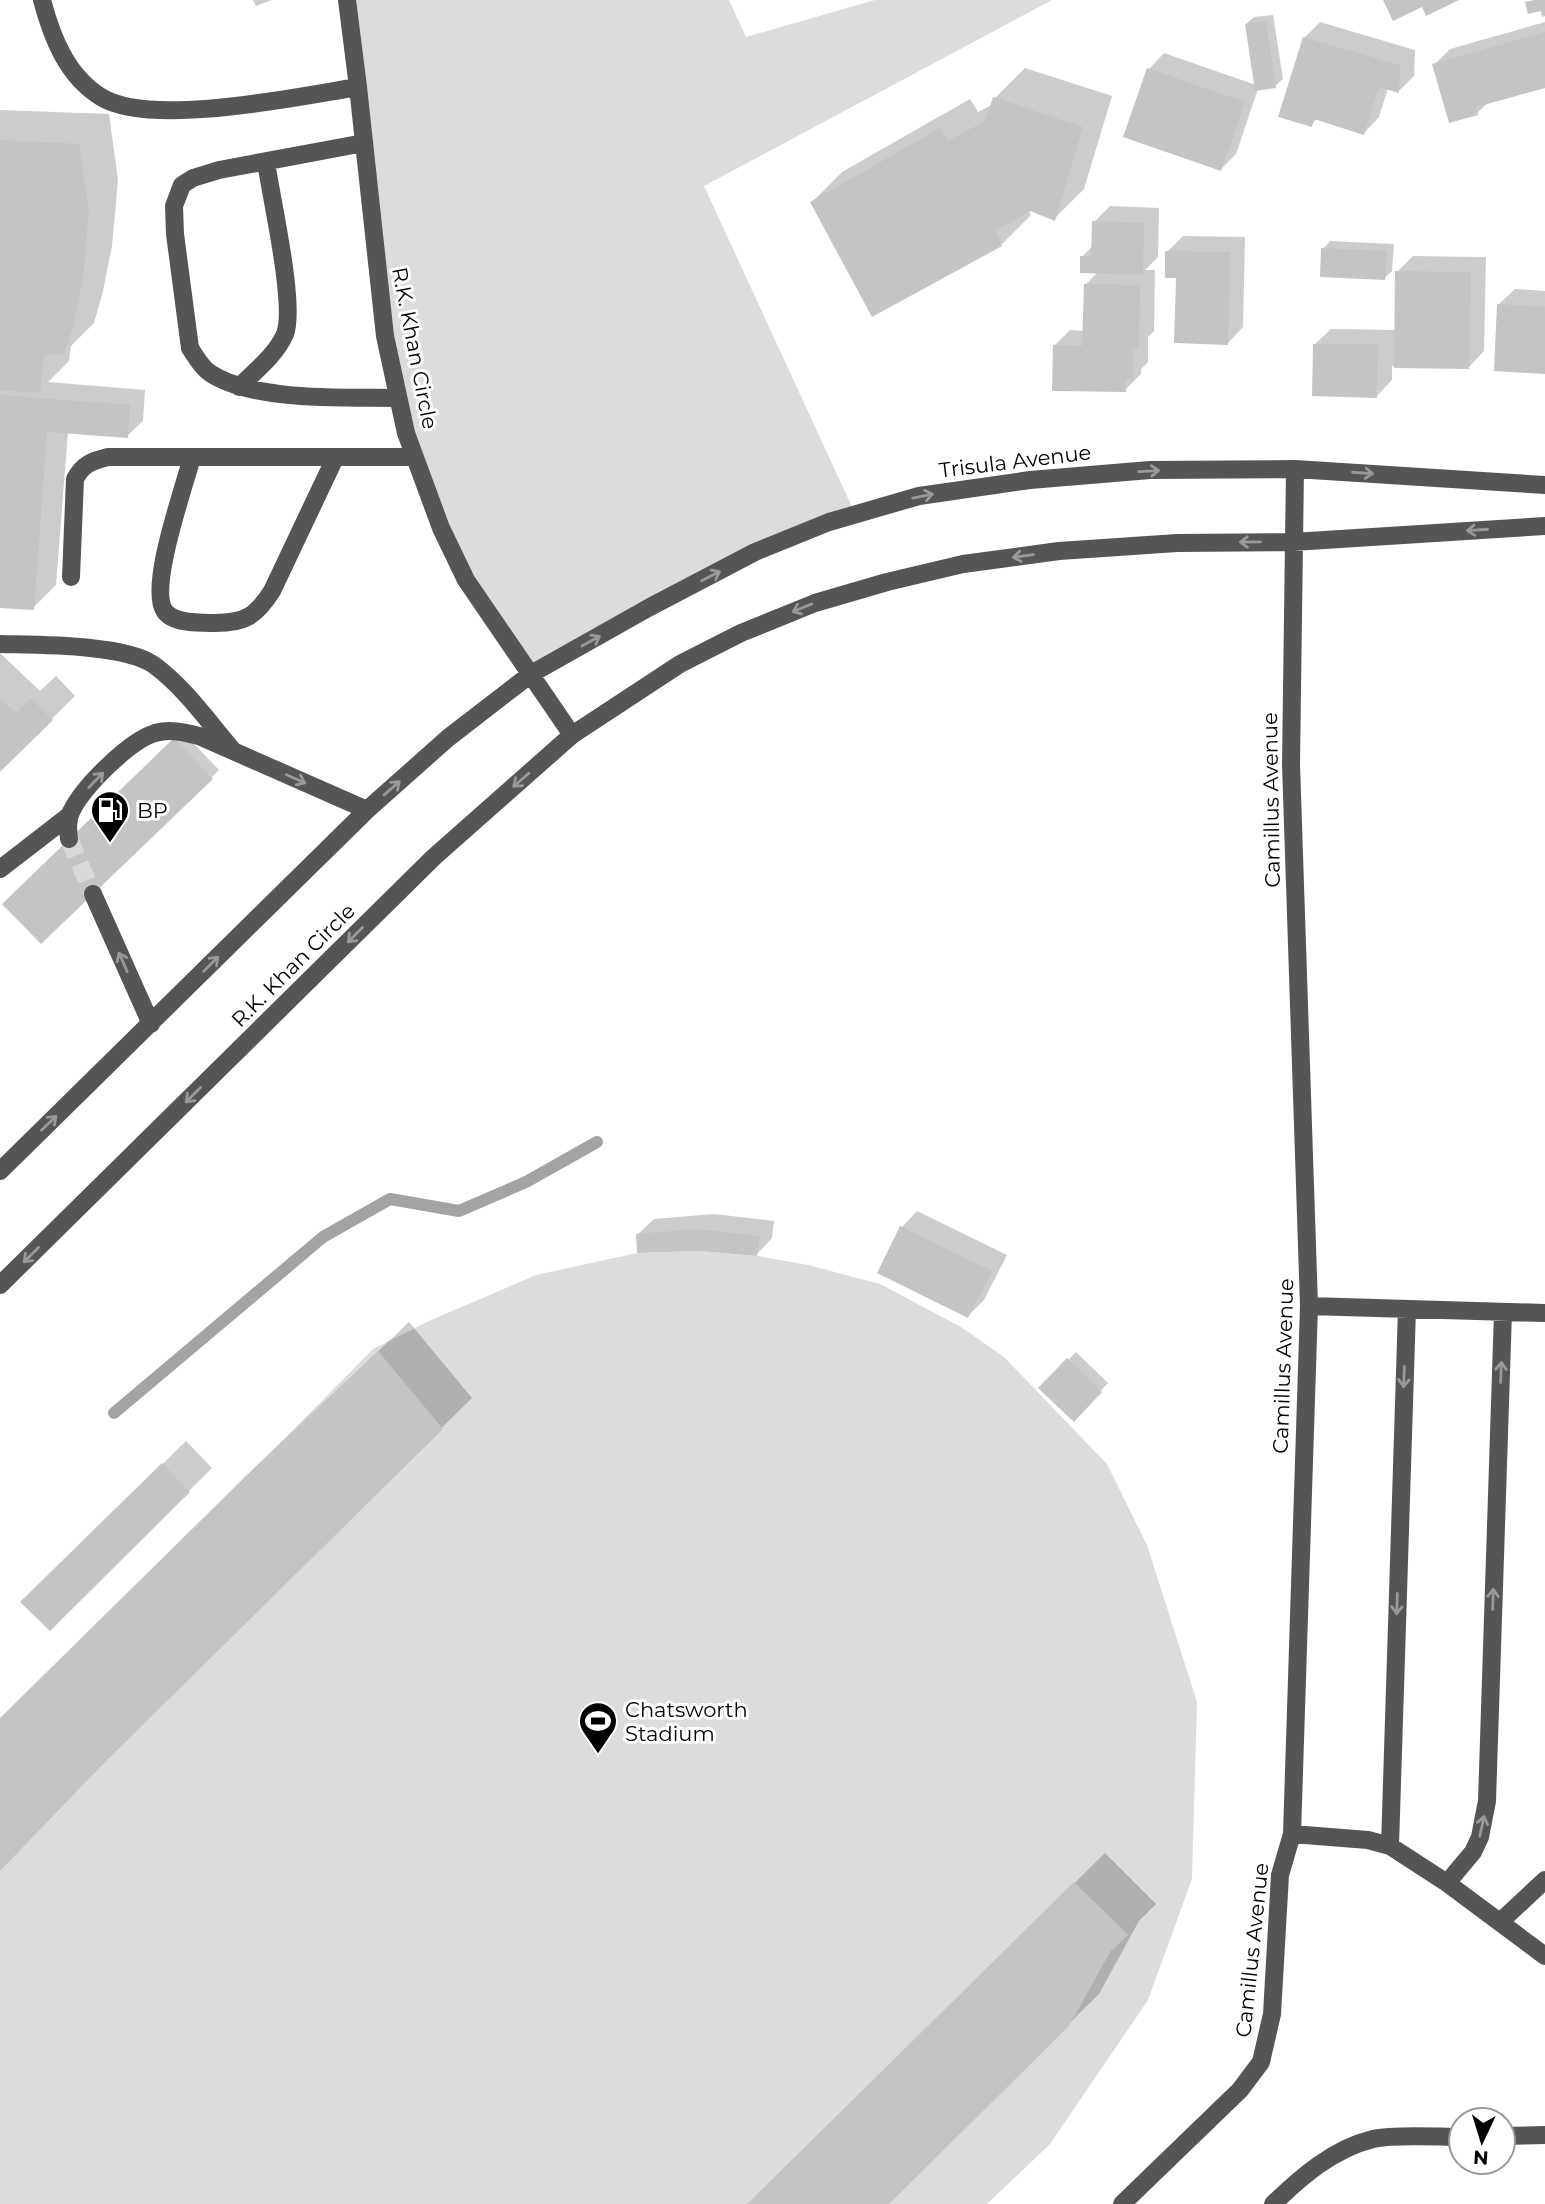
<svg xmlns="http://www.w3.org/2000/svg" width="1545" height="2204" font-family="Montserrat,sans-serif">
	<rect width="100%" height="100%" fill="#fff"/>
	<path fill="#dcdcdc" d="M343 0H729L746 37 875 0H1052L704 186 853 509 529 675 464 583 394 402Z
		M698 1251 758 1256 808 1265 880 1284 961 1327 1004 1357 1107 1464 1147 1545 1197 1702 1192 1879 1148 2000 1050 2144 987 2204H0V1727L373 1349 431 1320 536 1275 637 1253Z"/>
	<path fill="#0003" d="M253 0H272L256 6Z
		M1273 15 1283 79 1275 86 1258 89 1236 154 1221 169 1125 136 1149 69 1164 53 1256 85 1246 24 1254 17Z
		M1320 22 1415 50 1414 76 1399 91 1388 88 1379 117 1364 133 1318 118 1311 125 1280 115 1305 37Z
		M1545 22V86L1489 102 1477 113 1434 65 1450 49Z
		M1025 68 1112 96 1084 189 1054 219 1028 209 1031 215 1001 245 812 202 842 172 970 99 978 112 992 105 995 98Z
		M0 110 109 114 118 180 112 246 103 291 94 323 71 346 69 361 48 382 145 390 143 421 127 436 68 432 56 585 33 608 0 606Z
		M1110 206 1159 208 1158 257 1145 270H1155L1154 331 1148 337V362L1141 369V374L1125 390 1054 346 1070 330 1084 331 1085 285 1098 272 1082 257 1093 245 1094 222Z
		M1183 236 1245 237 1243 327 1228 343 1178 277 1167 252Z
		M1330 241 1394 244 1392 271 1385 278 1323 249Z
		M1413 256 1486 257 1484 351 1469 367 1392 366V380L1377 396 1315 344 1331 329 1396 330 1397 272Z
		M1515 289 1545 291V372L1499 304Z
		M0 653 40 691 56 676 75 696 0 770Z
		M183 732 219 770 41 942 4 904Z
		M917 1211 1007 1255 984 1300 968 1316 880 1272 902 1227Z
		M714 1214 774 1221 772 1238 757 1254 638 1234 654 1219Z
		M409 1322 472 1398 122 1744 0 1870V1721L285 1440Z
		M1076 1352 1108 1383 1074 1419 1041 1388Z
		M186 1441 212 1468 50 1629 23 1602Z
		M1105 1853 1156 1904 1139 1921 1099 1994 887 2204H749Z"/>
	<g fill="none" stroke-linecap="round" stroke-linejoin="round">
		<path stroke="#a3a3a3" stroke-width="12" d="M114 1413 323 1237 390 1199 459 1211 526 1182 597 1142"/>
	</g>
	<path fill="#c4c4c4" d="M1383 0H1459L1426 16 1422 7 1393 21Z
		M1534 0H1545V16L1542 17 1541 11 1528 14 1525 2Z
		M1266 21 1276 88 1255 91 1245 24Z
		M1545 32V88L1476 107 1478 115 1449 123 1432 64Z
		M1303 37 1400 65 1399 93 1379 87 1364 135 1314 119 1312 127 1278 117Z
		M1147 68 1245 102 1221 171 1123 137Z
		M993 97 1083 127 1055 221 1030 211 995 231 1002 246 872 317 810 202 940 128 948 141 985 121Z
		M0 140 79 144 89 211 83 277 74 323 64 355H44L40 393 0 390Z
		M1092 221 1144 223 1143 275 1080 273V256H1091Z
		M1321 248 1387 251 1385 280 1320 277Z
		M1165 251 1230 252 1228 345 1174 343 1176 278H1165Z
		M1395 271 1471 272 1469 369 1394 368Z
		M1084 284 1140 285 1139 348 1133 349V379L1126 380V392L1052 391 1053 345 1082 346Z
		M1497 304 1545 307V374L1494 371Z
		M1313 344H1378L1377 398 1312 396Z
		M0 395 130 405 128 438 47 432 34 610 0 608Z
		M0 698 16 713 31 698 53 720 0 772Z
		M174 738 213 779 41 944 2 904Z
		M900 1226 992 1271 968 1318 877 1273Z
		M697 1229 760 1236 757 1256 698 1251 637 1253 636 1234Z
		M378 1351 443 1429 99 1768 0 1871V1718L252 1470Z
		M1067 1358 1102 1392 1074 1422 1038 1388Z
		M162 1463 190 1492 50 1631 20 1602Z
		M1074 1882 1128 1935 1110 1952 1069 2026 889 2204H747Z"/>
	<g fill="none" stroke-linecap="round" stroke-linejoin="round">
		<path stroke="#d9d9d9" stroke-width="18" stroke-dasharray="18 9" stroke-linecap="butt" d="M69 839 93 894"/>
		<path stroke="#555" stroke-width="18" d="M42 0C52 38 67 76 101 97 151 128 300 96 358 87
			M347 0 358 87 385 336 406 433 441 528 466 580 572 735
			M364 143 219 170 193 178 182 185 174 206 175 234 190 348C196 357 201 367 210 373 253 402 346 397 397 398
			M239 387C255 371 276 355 285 334 296 305 271 197 266 162
			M192 457C184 488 149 585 164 610 172 624 200 623 215 623 245 623 256 616 272 591L335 458
			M71 577 75 479C83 464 92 461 108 457H414
			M0 644C37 645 125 644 154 665 184 687 207 720 231 748
			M69 839C68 830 67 821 71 812 83 787 129 741 155 733 170 729 184 732 199 736L367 810
			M0 869 70 815
			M93 894 151 1024
			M0 1171 367 810 448 738 531 674 650 607 755 552 829 522 919 496 1030 480 1150 470 1295 469 1545 485
			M0 1285 434 857 572 735 680 664 741 633 815 603 887 582 963 564 1059 551 1177 543 1293 542 1545 526
			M1309 1306 1545 1313
			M1292 1834 1368 1840 1390 1846 1447 1883 1545 1956
			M1390 1846 1407 1309
			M1447 1883 1473 1852 1480 1837 1487 1801 1503 1312
			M1500 1922 1545 1880
			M1503 2136 1545 2135
			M1122 2204 1240 2090 1261 2062 1272 2014 1280 1875 1292 1834 1309 1306 1291 764 1295 469
			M1273 2204C1302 2176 1333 2149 1373 2139 1394 2134 1438 2137 1461 2137"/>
	</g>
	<defs><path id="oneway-shaft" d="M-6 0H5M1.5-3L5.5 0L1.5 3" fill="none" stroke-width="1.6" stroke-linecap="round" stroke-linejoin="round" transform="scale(1.75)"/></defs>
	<g stroke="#999">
		<use href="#oneway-shaft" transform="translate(1149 471) rotate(-3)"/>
		<use href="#oneway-shaft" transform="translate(1363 473) rotate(4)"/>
		<use href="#oneway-shaft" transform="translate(923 496) rotate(-11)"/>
		<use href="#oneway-shaft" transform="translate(1477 530) rotate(176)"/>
		<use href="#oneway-shaft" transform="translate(1250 542) rotate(179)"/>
		<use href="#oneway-shaft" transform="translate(1023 556) rotate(172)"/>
		<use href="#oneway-shaft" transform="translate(711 576) rotate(-27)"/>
		<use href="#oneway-shaft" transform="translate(802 608) rotate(158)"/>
		<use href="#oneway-shaft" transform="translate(591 641) rotate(-29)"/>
		<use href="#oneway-shaft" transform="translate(296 779) rotate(24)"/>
		<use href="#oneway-shaft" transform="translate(96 780) rotate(-46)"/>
		<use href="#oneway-shaft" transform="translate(521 780) rotate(139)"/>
		<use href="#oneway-shaft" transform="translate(392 788) rotate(-41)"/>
		<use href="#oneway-shaft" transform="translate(355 935) rotate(135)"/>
		<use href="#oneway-shaft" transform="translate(123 962) rotate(-114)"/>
		<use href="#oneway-shaft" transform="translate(211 964) rotate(-45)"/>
		<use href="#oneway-shaft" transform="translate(193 1095) rotate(135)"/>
		<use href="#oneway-shaft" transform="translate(49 1123) rotate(-44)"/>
		<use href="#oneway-shaft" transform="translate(31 1255) rotate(135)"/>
		<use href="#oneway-shaft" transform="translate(1501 1372) rotate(-88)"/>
		<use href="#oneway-shaft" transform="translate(1404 1377) rotate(92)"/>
		<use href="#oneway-shaft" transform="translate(1493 1599) rotate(-88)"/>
		<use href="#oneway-shaft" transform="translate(1397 1604) rotate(92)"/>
		<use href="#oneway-shaft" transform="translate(1482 1826) rotate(-78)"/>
	</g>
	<defs>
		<symbol id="fuel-pin" viewBox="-11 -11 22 30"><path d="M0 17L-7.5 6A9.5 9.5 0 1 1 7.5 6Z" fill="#000" stroke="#fff"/><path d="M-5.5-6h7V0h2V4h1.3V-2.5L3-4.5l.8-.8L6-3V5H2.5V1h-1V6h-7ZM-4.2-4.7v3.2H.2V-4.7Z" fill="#fff"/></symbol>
		<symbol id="stadium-pin" viewBox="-11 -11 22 30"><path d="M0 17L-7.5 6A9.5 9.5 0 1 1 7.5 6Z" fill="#000" stroke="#fff"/><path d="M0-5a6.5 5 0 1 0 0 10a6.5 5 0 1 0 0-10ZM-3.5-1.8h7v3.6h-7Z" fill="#fff"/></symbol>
	</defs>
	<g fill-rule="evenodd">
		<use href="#fuel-pin" x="88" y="788" width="44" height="60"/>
		<use href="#stadium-pin" x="576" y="1699" width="44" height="60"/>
	</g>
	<g text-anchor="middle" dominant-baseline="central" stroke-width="6" stroke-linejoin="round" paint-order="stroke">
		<g font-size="21" fill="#000" stroke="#fff">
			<text transform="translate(415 348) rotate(79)">R.K. Khan Circle</text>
			<text transform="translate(1015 461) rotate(-7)">Trisula Avenue</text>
			<text transform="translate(1271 800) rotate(-91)">Camillus Avenue</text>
			<text transform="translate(293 965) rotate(-45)">R.K. Khan Circle</text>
			<text transform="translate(1283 1366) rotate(-88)">Camillus Avenue</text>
			<text transform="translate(1252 1950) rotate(-84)">Camillus Avenue</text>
		</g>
		<g font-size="21" fill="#000" stroke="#fff" text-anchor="start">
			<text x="137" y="810">BP</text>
			<text x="625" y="1709">Chatsworth<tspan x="625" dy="24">Stadium</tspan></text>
		</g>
	</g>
	<g transform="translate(1482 2141) rotate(184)"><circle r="33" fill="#ffffff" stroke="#999999" stroke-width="2"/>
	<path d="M0-5L12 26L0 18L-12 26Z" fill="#000000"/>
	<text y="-10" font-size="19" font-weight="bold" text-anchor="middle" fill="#000000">N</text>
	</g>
</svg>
